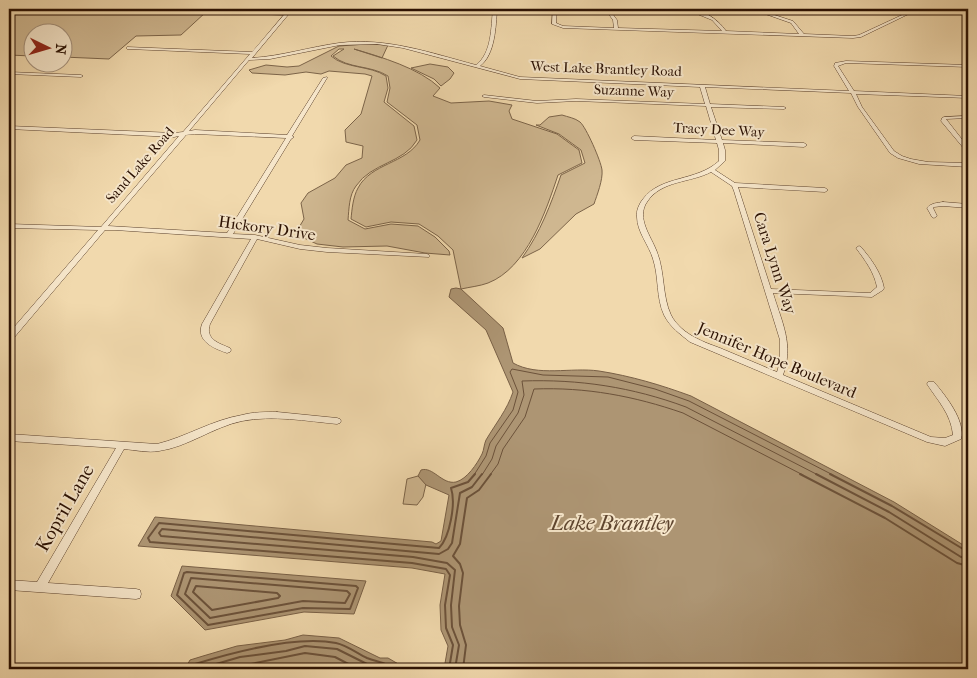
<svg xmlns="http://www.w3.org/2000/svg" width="977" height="678" font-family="'IM FELL French Canon',serif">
	<rect width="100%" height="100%" fill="#f1d9ad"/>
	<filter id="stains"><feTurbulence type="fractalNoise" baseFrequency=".004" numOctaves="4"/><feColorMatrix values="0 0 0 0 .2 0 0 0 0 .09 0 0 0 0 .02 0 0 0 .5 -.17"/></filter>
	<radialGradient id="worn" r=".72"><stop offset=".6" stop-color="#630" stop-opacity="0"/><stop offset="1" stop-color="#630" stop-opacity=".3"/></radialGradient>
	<path fill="#cfb790" stroke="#7c6449" d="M9 9H289L284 15 206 12 181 35 136 36 109 59 63 57 62 32H32V56L9 55Z
		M367 44 388 45 382 58 354 49C381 57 419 68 440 88L433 96 451 103 489 101 512 105 509 111 512 119 557 134 579 150 582 163 558 175C546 211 527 268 488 283 480 286 470 287 461 289L453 250 438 236 419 224 391 222 366 227 351 219C352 209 353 197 358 188 371 163 406 164 420 140L417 125 387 102 390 88 388 76C371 65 348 69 333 56L344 49H339L331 56C346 69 369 65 386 76L388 88 384 102 414 126 417 140C404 163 371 163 356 186 349 195 349 209 348 220L365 229 391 224 418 226 435 237 449 251 450 255 425 253 387 246 343 247 317 244 302 237 298 229 304 219 301 203 308 193 335 178 346 165 362 158 363 146 346 142 345 130 361 114 372 76 365 74 329 71 321 74 306 72 285 75 252 73 249 70 266 65 287 67 299 66 339 46Z
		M430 64 448 67 454 73 450 79 441 86 434 79 411 68Z
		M562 115C568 117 575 118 580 122 586 127 601 161 602 170 603 180 597 195 594 204L576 214 540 249 522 258C540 233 551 204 561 175L585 163 581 150 559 134 536 125H540L549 117Z
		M418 476 426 484 423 497 417 505 403 504 407 479Z"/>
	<path fill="#ad9573" stroke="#796046" d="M456 288 461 289 503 328 513 363C538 377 571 367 599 371 631 376 661 385 691 396L894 502 968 548V669H444L448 646 441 630 440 605 445 574 412 568 138 546 155 517 432 542 436 544 441 541 449 495 426 485 418 476 421 470C433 466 442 485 456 482 467 479 477 464 482 454 484 450 484 444 486 440 496 423 507 410 513 392L486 330 449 297 451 289Z
		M182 566 366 581 354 614 304 612 205 630 171 596Z
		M303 635 339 638 380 658H388L407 669H185L190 660 203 656 237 646 285 640Z"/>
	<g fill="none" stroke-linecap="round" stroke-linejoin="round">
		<path stroke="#6c523a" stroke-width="1" d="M474 475 486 456 490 443 513 410 518 392 510 372 512 369 543 375 608 377 655 389 689 401 833 475
			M482 475 492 459 496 446 518 413 524 395 522 381C579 379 632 387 686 407L818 475
			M490 475 498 464 503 449 525 417 534 389C586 387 634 396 683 413L803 475"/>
		<path stroke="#6c523a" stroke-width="2" d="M800 474 885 518 957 563 968 566
			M816 474 889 512 961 557 968 558
			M830 474 892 506 968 552
			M187 572 356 586 358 588 350 609 303 608 208 625 177 595 184 573Z
			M191 578 347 591 350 594 345 603 303 601 210 618 185 594Z
			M196 586 277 593 280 596 278 598 212 610 193 592Z
			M190 669 195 664C234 652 296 635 336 643 346 645 357 653 367 658 377 662 386 662 395 669
			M199 669 240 657 286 651 305 646 337 649 377 669
			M226 669 305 653 335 657 358 669
			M449 669 453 645 446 628 445 605 450 575 446 569 412 563 150 542 148 538 159 523 439 548C450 537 456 503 451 488L468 482 475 474
			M455 669 459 645 452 627 451 605 455 570 447 563 413 557 161 536 159 533 162 529 439 554 448 549 452 543 460 493 472 487 482 474
			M463 669 466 645 460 625 459 606 463 573 460 564 453 556 460 544 467 498 479 490 491 474"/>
		<defs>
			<path id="minor" d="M289 9H293L252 58C282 56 310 47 339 43 386 37 431 53 476 65 492 53 491 27 493 9H497C496 26 495 55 480 66L520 77 849 91 834 66 835 63 846 61 968 65V67L846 63 838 66 854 91 968 96V98L856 94 862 107 894 151 902 156 911 159 928 162 968 163V167L919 164 898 158 890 153 858 107 851 93 705 87 710 104 784 107 786 108 784 109 711 107 722 140 804 143 807 145 804 147 723 143 725 150V161L715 170 735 183 825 188 828 190 825 192 738 187 771 289 870 293 877 287C874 272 865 260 856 248L859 246 861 247C871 259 881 272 884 288L883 290 872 297 773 293C782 323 794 344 783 375L931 437 945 438 953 435C951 414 938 401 927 384L928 382H934C945 395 966 421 961 439L945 446 927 442 690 342C680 334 670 327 664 315 656 298 659 277 653 259 649 245 637 232 637 217 636 211 639 204 643 199 661 175 696 182 719 161V150L717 143 634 140 631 138 634 136 716 140 706 106 576 101 537 103 484 97 482 96 484 95 537 101 576 99 705 104 700 87 520 79 403 48 377 44 340 45 270 59 249 60 189 131 195 130 287 135 323 78 327 77V78L292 136 294 137 291 139 233 234 255 235 300 245 327 248 427 254 429 255 430 256 429 257 327 252 300 249 257 239 210 324C205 339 218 343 230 348L231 350 230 352 227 353C213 348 196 341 202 324L251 239 115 230H105L12 340 9 341V333L98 230 9 228V224L101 227 179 136 174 137 9 129V126L174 133 183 132 250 54 128 49H127V47L252 52ZM195 134 286 138 227 233 108 226 186 135ZM711 172 732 186 734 191 780 340V362L777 372C758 364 739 356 720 348 712 345 703 342 696 338 686 333 676 325 671 315 662 296 665 272 657 252 651 236 636 218 647 202 661 180 691 183 711 172Z
				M375 9 447 10 449 11 447 12 377 10Z
				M553 9H557L556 23 563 26 614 28 613 20 605 9H609L617 20 618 28 722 31 712 20 685 9C701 8 717 18 726 31L799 34 791 23 751 9H756L793 21 804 34 853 36 859 35 915 9H919L861 37 853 38 563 28 552 24Z
				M657 9H661V10L676 9 667 12H658Z
				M9 72 81 75 83 76 81 77 9 74Z
				M968 116V118L946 119 968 147V152L966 151 941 121 942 118 944 117Z
				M943 202 968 204V208L943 206 934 207 933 208 937 216 934 218 932 217 927 208C931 203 937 203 943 202Z
				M277 412 337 418 340 419 341 421 340 423 337 424C306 421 273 415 242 421 213 427 188 447 159 451 148 453 135 450 124 449L48 583 136 589 140 590 141 594 140 598 136 599 9 590V580L37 582 116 448 9 441V434L157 444C186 437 212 420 242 415 253 412 265 412 277 412Z"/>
		</defs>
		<use href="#minor" stroke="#5c422d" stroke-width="1"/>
		<use href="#minor" fill="#f6e6ca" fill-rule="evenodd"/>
	</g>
	<g text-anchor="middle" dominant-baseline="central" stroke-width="4" stroke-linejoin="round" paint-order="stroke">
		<g font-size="14" fill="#2a1002" stroke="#f6e6ca">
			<text transform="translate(606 69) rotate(2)">West Lake Brantley Road</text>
			<text transform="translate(634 91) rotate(2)">Suzanne Way</text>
			<text transform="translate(719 130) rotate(3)">Tracy Dee Way</text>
			<text transform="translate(140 165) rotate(-49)">Sand Lake Road</text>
		</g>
		<g font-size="16" fill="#2a1002" stroke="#f6e6ca">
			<text transform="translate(267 228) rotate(8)">Hickory Drive</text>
			<text transform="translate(775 263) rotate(72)">Cara Lynn Way</text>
			<text transform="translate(777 360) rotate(23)">Jennifer Hope Boulevard</text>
		</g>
		<g font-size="19" fill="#2a1002" stroke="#f6e6ca">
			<text transform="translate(65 508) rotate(-60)">Kopril Lane</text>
		</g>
		<g font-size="21" font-style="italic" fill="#5e452f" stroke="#f6e6ca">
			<text x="612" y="523">Lake Brantley</text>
		</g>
	</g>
	<rect width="977" height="678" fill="none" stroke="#f1d9ad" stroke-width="30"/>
	<rect x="10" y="10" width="957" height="658" fill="none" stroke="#2a1002" stroke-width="2.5"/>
	<rect x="15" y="15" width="947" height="648" fill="none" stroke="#2a1002"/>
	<g transform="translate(48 48) rotate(95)"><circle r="24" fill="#f6e6ca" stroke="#a4907a"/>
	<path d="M0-4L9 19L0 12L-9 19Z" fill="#8f2418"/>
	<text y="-8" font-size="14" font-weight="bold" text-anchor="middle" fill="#2a1002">N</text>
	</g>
	<rect width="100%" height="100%" filter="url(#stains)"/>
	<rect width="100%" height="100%" fill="url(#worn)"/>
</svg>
